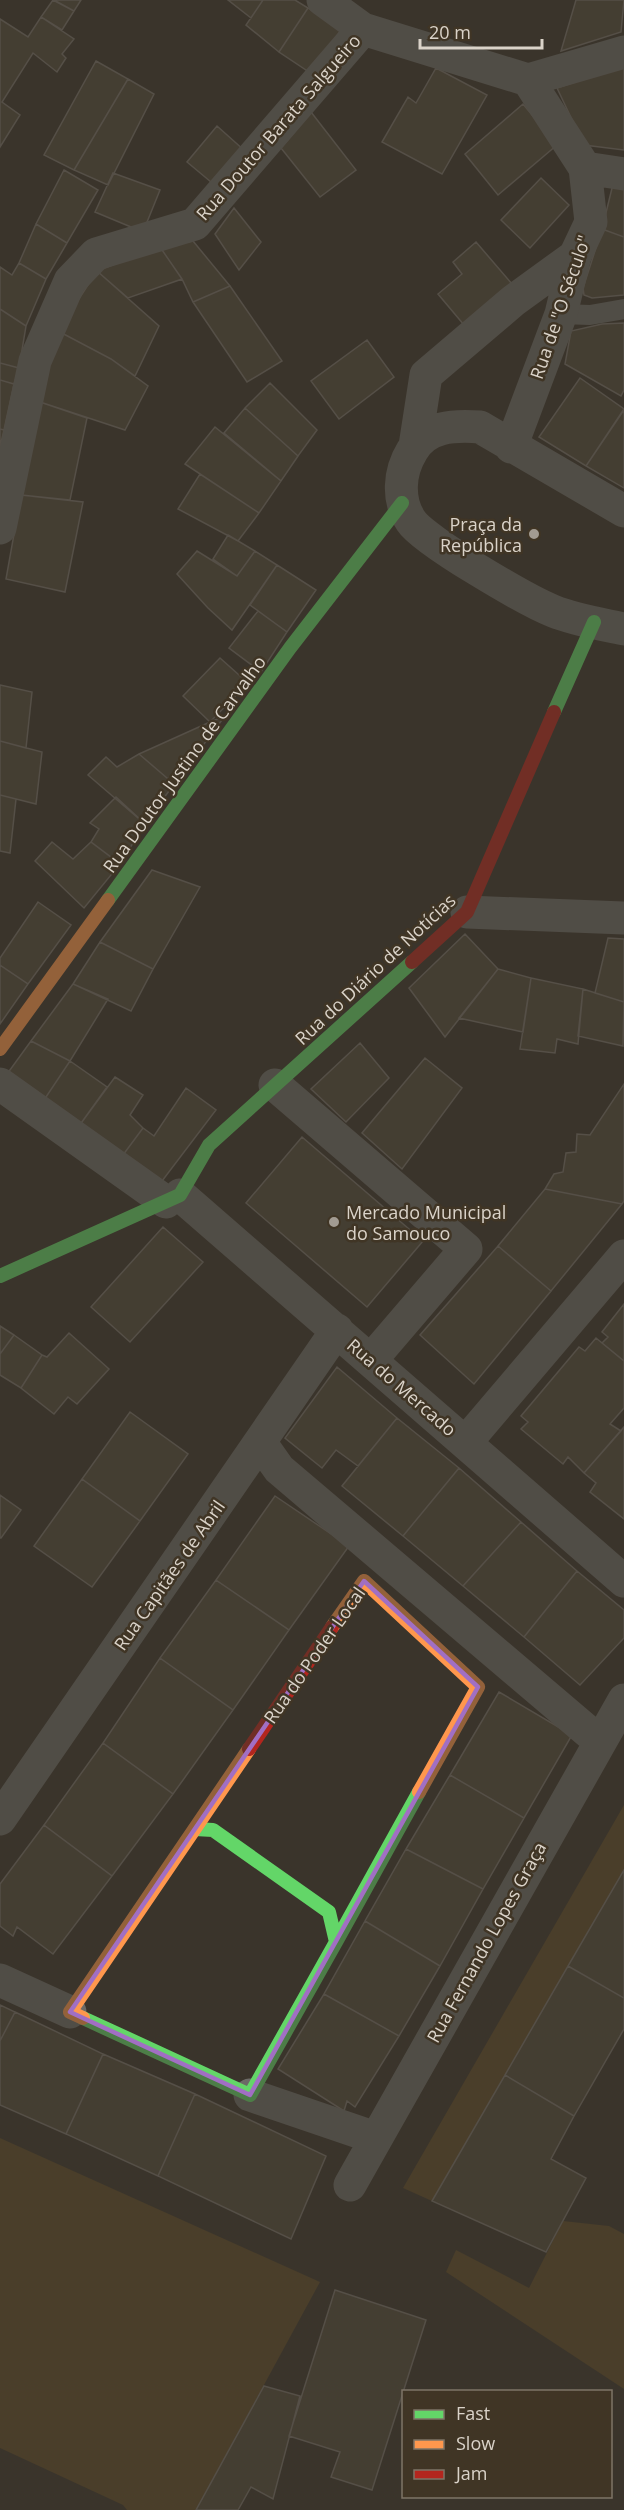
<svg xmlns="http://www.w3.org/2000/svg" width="624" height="2510" font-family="'Open Sans',sans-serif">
	<rect width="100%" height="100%" fill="#3a342b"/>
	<path fill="#5d4928" d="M624 1805V1870L432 2201 403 2188Z
		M0 2138 320 2282 196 2510H127L123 2505 0 2448Z
		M563 2221 609 2226 624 2234V2389L446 2272 456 2250 529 2288Z"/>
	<path fill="#51493a" stroke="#756f68" stroke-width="1.5" d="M53 0 74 11 62 30 41 17Z
		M54 0H81L74 11Z
		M228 0H263L251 18Z
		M263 0H295L308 8 279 52 246 25Z
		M576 0H624L621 32 561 51Z
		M308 8 341 30 312 74 279 52Z
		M41 17 74 39 62 54 66 58 57 72 33 53 2 102 20 115 0 147V19L28 37Z
		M96 61 128 79 74 170 44 155Z
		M624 66V150L584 145 557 88Z
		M436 68 487 95 442 174 382 142 408 97 416 103Z
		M128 79 154 94 108 185 74 170Z
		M523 104 557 145 498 195 465 154Z
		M311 112 356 170 320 197 281 148Z
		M217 126 245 151 217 187 187 162Z
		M64 170 98 190 67 243 36 224Z
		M113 173 160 190 143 232 95 212Z
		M541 178 569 205 530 248 501 220Z
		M614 180 624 182V237L602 229Z
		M234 208 261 242 239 270 215 234Z
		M36 224 67 243 46 279 19 263Z
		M602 229 624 237V295L592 298 584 295 583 288Z
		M193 241 230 286 193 302 182 279 160 247Z
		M476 242 512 284 464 325 438 294 462 274 453 262Z
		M160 247 182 279 128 298 97 271Z
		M19 263 46 279 26 326 0 309V267L12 275Z
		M97 271 159 326 135 376 111 359 58 331Z
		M230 286 282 361 247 382 193 302Z
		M0 309 26 326 19 368 0 363Z
		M624 323V390L621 396 565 364 571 331 602 324Z
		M58 331 111 359 148 386 125 430 37 401Z
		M367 340 394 377 339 419 311 381Z
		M0 363 19 368 14 384 0 380Z
		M580 378 624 409 586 466 539 437Z
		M0 380 14 384 4 430 0 429Z
		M270 383 317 430 298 456 245 408Z
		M37 401 87 418 70 500 21 495Z
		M245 408 298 456 281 481 224 433Z
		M624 410V488L586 466Z
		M215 427 281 481 259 513 185 464Z
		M0 429 4 430 0 447Z
		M200 474 259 513 238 541 178 509Z
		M21 495 83 502 65 592 6 579Z
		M228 535 255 551 237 576 213 559Z
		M197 551 237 576 255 551 277 565 232 630 208 608 177 574Z
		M277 565 316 590 287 632 250 605Z
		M258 611 287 632 261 672 229 648Z
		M220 658 248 683 210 722 183 696Z
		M0 685 32 692 26 748 0 741Z
		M225 716 174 784 139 754 210 722Z
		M0 741 42 752 36 804 0 795Z
		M139 754 174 784 145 824 88 775 106 757 117 767Z
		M0 795 16 799 10 853 0 851Z
		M116 797 145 824 120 864 91 842 99 829 90 823Z
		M52 842 73 859 91 842 120 864 84 908 35 861Z
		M152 870 200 887 153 969 100 942Z
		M38 902 71 925 28 984 0 965V958Z
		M465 934 498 969 445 1037 409 988Z
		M608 938 624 939V1002L595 993Z
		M100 942 153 969 131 1011 73 984Z
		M0 965 28 984 0 1024Z
		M498 969 531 978 523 1032 459 1018Z
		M531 978 583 989 578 1044 557 1039 555 1053 520 1049Z
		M73 984 108 999 70 1061 31 1041Z
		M583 989 624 1002 623 1046 578 1036Z
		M31 1041 70 1061 44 1100 7 1074Z
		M360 1043 389 1078 346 1122 311 1089Z
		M425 1058 462 1088 402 1169 362 1133Z
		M70 1061 107 1087 79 1126 44 1100Z
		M115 1077 143 1095 130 1115 143 1128 120 1159 79 1126Z
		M624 1084V1201L622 1204 545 1189 554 1174 563 1172 566 1153 576 1152 577 1134 590 1135Z
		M186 1088 216 1110 159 1185 120 1159 143 1128 154 1136Z
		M302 1137 423 1241 367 1307 246 1203Z
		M545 1189 622 1204 551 1291 498 1246Z
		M163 1227 203 1262 130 1342 91 1307Z
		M498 1246 551 1291 474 1384 420 1335Z
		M624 1304V1361L602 1343 608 1337 602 1332Z
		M0 1326 14 1335 0 1354Z
		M69 1333 109 1369 77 1404 68 1397 54 1414 21 1388 42 1355 47 1357Z
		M14 1335 42 1355 21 1388 0 1375V1354Z
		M596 1338 624 1361V1408L610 1424 621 1431 584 1473 568 1457 563 1464 521 1429 528 1422 521 1416 579 1347 585 1351Z
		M337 1367 397 1418 358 1466 336 1450 322 1468 285 1438Z
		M130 1412 188 1454 140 1521 82 1479Z
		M397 1418 459 1468 403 1536 342 1486Z
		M624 1427V1519L590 1492 596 1483 584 1473Z
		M459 1468 521 1522 463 1586 403 1536Z
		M82 1479 140 1521 92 1587 34 1546Z
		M0 1495 21 1510 1 1538H0Z
		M275 1496 349 1546 289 1630 216 1580Z
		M521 1522 577 1571 524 1637 463 1586Z
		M577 1571 624 1610V1638L580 1685 524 1637Z
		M216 1580 289 1630 233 1710 160 1658Z
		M160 1658 233 1710 173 1794 103 1743Z
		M499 1692 572 1735 524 1818 450 1775Z
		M103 1743 173 1794 112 1876 44 1825Z
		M450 1775 524 1818 483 1889 406 1849Z
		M44 1825 112 1876 53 1954 17 1927 13 1936 0 1926V1884Z
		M406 1849 483 1889 440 1966 365 1921Z
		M624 1870V1998L568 1966Z
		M365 1921 440 1966 399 2036 324 1994Z
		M568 1966 624 1998V2029L574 2116 505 2075Z
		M324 1994 399 2036 355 2107 347 2101 344 2111 278 2069Z
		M0 2005 15 2012 0 2041Z
		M15 2012 103 2054 66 2134 0 2105V2041Z
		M103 2054 195 2094 158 2176 66 2134Z
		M505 2075 574 2116 551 2159 586 2178 546 2252 432 2201Z
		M195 2094 326 2156 291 2239 158 2176Z
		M335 2290 426 2320 372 2490 331 2477 340 2452 289 2436Z
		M264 2386 300 2396 273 2499 251 2487 238 2510H196Z"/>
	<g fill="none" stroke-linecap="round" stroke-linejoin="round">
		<path stroke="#6c6a66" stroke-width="20" d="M561 314 590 315 624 309"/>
		<path stroke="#6c6a66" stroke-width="33" d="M323 0 363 29 528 80 585 168 591 222 575 256 561 314 511 447
			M528 80 624 52
			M585 168 624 174
			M415 446 426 375 513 301 575 256
			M624 511 480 427C454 425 426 426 412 451 399 472 397 500 411 521 424 541 528 601 553 611 575 620 601 624 624 629
			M0 528 35 361 70 281 96 254 195 224 363 29
			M467 912 624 918
			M0 1084 166 1202
			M275 1085 466 1249 371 1360
			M180 1195 624 1581
			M260 1442 279 1469 599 1741
			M466 1442 624 1256
			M0 1819 337 1330
			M0 1980 70 2012
			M250 2095 376 2138
			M350 2185 624 1700"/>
		<path stroke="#63d668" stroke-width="14" d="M554 712 594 622
			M108 900 290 648 402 503
			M0 1276 180 1195 209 1145 412 962
			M336 1942 419 1792
			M83 2018 250 2095 336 1942 329 1912 213 1830 195 1829"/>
		<path stroke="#ff974d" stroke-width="14" d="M0 1049 108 900
			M332 1627 364 1581 478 1687 419 1792
			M83 2018 70 2012 249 1749"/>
		<path stroke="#b3261e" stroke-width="14" d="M412 962 467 912 554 712
			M249 1749 332 1627"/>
	</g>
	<path d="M0 0H624V2510H0ZM364 1581 478 1687 250 2095 70 2012Z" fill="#3a342b" fill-opacity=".55" fill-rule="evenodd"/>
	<path fill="none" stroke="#a16fc3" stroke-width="4.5" stroke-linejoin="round" d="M364 1581 478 1687 250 2095 70 2012Z"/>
	<g fill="#a29b92" stroke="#403525" stroke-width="2">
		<circle cx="534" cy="534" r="6"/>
		<circle cx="334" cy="1222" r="6"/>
	</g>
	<g text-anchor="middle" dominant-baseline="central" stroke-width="5" stroke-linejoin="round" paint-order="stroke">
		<g font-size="18" fill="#dad3c9" stroke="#403525">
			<text transform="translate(278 127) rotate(-49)">Rua Doutor Barata Salgueiro</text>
			<text transform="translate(560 307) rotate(-71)">Rua de "O Século"</text>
			<text transform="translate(184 764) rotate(-54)">Rua Doutor Justino de Carvalho</text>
			<text transform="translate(375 969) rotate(-43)">Rua do Diário de Notícias</text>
			<text transform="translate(402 1387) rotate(41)">Rua do Mercado</text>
			<text transform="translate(169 1575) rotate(-55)">Rua Capitães de Abril</text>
			<text transform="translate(314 1655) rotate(-55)">Rua do Poder Local</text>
			<text transform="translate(486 1942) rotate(-61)">Rua Fernando Lopes Graça</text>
		</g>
		<g font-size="18" fill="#dad3c9" stroke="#403525" text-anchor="end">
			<text x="522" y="524">Praça da<tspan x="522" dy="21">República</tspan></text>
			<text x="346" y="1212" text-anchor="start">Mercado Municipal<tspan x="346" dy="21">do Samouco</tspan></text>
		</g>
	</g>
	<rect x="402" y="2390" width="210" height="108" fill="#403525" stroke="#7e7467" stroke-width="1.5"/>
	<rect x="414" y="2410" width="30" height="9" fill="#63d668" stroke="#7e7467" stroke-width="1.5"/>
	<text x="456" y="2420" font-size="18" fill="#dad3c9">Fast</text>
	<rect x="414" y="2440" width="30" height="9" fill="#ff974d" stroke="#7e7467" stroke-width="1.5"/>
	<text x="456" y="2450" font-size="18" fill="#dad3c9">Slow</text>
	<rect x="414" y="2470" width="30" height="9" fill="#b3261e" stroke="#7e7467" stroke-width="1.5"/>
	<text x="456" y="2480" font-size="18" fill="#dad3c9">Jam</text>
	<path d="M420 39v9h122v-9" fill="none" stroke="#dad3c9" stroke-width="3"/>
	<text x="429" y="39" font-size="18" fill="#dad3c9" stroke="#403525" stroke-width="4.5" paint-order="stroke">20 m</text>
</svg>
